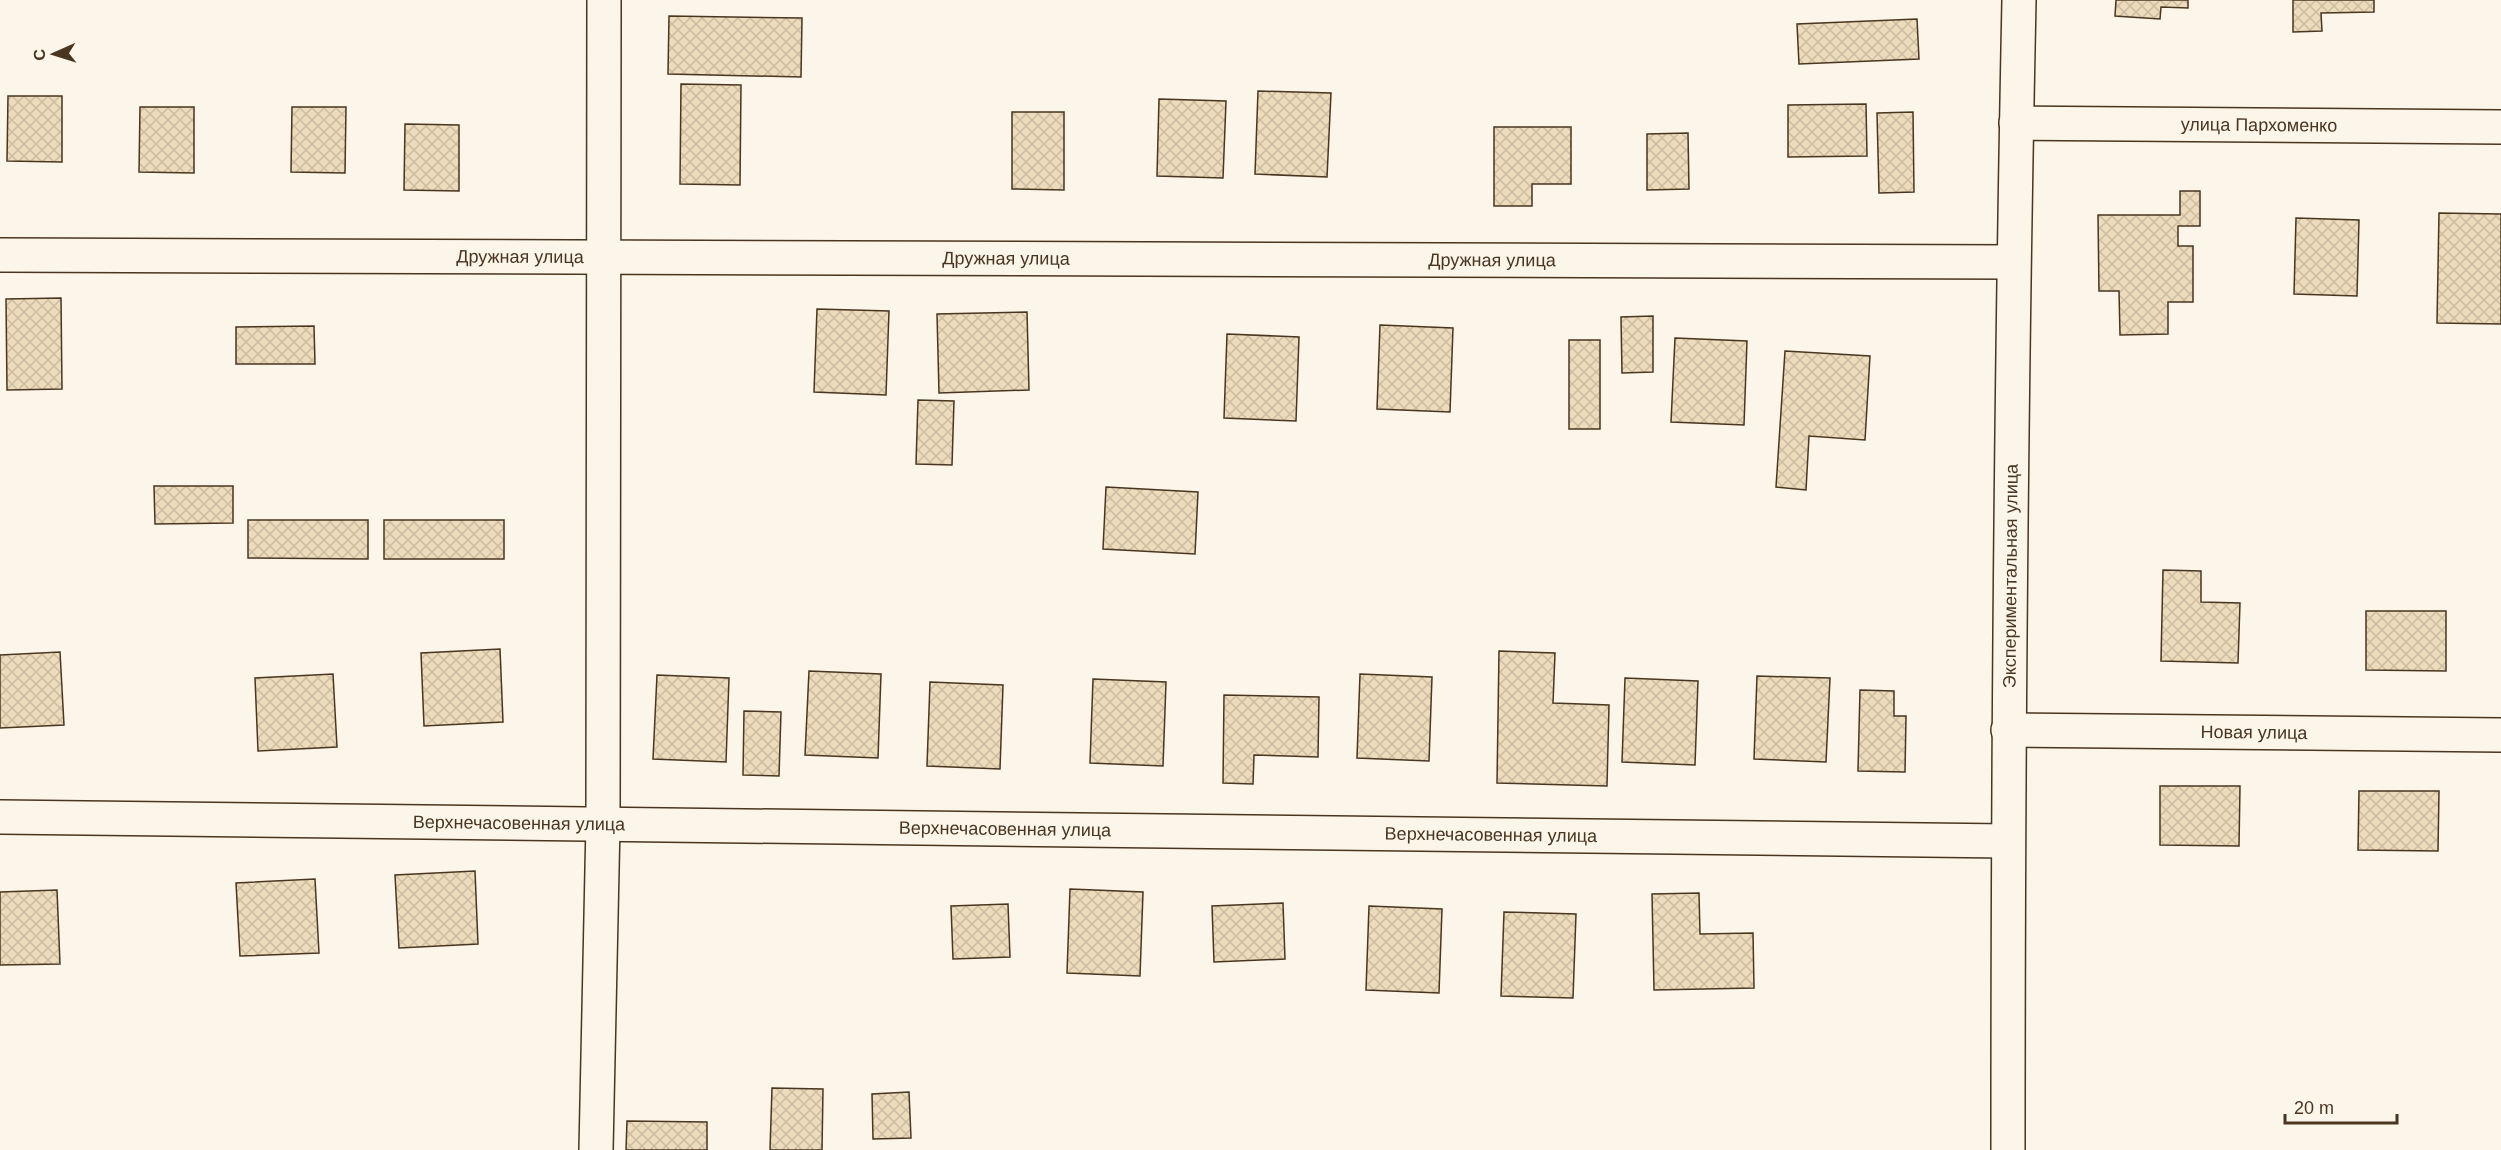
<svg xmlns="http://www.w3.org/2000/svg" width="2501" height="1150" font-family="Arial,sans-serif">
	<defs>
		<pattern id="building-cross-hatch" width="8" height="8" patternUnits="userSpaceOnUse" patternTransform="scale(1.5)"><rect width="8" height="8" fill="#ecdcbc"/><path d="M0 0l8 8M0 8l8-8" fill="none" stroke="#ccbda1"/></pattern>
	</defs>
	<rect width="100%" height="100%" fill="#fbf6e9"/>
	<path fill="url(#building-cross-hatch)" stroke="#4a3520" stroke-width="1.5" d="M2116 0H2188V8L2161 7 2160 19 2115 16Z
		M2293 0H2374V12L2321 13 2322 31 2293 32Z
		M669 16 802 18 801 77 668 74Z
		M1917 19 1919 59 1799 64 1797 24Z
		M681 84 741 85 740 185 680 184Z
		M1258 91 1331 93 1327 177 1255 174Z
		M8 96H62V162L7 161Z
		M1159 99 1226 101 1223 178 1157 176Z
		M1866 104 1867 156 1788 157V105Z
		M140 107H194V173L139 172Z
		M292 107H346L345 173 291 172Z
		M1012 112H1064V190L1012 189Z
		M1913 112 1914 192 1879 193 1877 113Z
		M405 124 459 125V191L404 190Z
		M1494 127H1571V184H1532V206H1494Z
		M1688 133 1689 189 1647 190V134Z
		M2180 191H2200V226H2178V246H2193V302H2168V334L2120 335 2119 291H2099L2098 215H2180Z
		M2439 213 2501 214V324L2437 323Z
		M2296 218 2359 220 2357 296 2294 294Z
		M61 298 62 389 7 390 6 299Z
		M817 309 889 311 886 395 814 392Z
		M1027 312 1029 390 939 393 937 314Z
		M1653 316V372L1622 373 1621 317Z
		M1380 325 1453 328 1450 412 1377 409Z
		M314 326 315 364H236V327Z
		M1227 334 1299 337 1296 421 1224 418Z
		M1675 338 1747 341 1744 425 1671 422Z
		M1569 340H1600V429H1569Z
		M1785 351 1870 356 1865 440 1809 436 1806 490 1776 487Z
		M918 400 954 401 952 465 916 464Z
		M154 486H233V523L155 524Z
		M1106 487 1198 492 1195 554 1103 549Z
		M248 520H368V559L248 558Z
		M384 520H504V559H384Z
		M2163 570 2201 571V602L2240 603 2238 663 2161 661Z
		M2366 611H2446V671L2366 670Z
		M500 649 503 722 424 726 421 653Z
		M1499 651 1555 653 1553 703 1609 705 1607 786 1497 783Z
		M60 652 64 725 0 728V655Z
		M809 671 881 674 878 758 805 755Z
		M333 674 337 747 258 751 255 678Z
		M1360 674 1432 677 1429 761 1357 758Z
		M657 675 729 678 726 762 653 759Z
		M1757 676 1830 678 1826 762 1754 759Z
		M1625 678 1698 681 1695 765 1622 762Z
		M1093 679 1166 682 1163 766 1090 763Z
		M930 682 1003 685 1000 769 927 766Z
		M1860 690 1894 691V716H1906L1905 772 1858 771Z
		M1224 695 1319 697 1318 757 1254 755 1253 784 1223 783Z
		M744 711 781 712 779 776 743 775Z
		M2160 786H2240L2239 846 2160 845Z
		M2359 791H2439L2438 851 2358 850Z
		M475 871 478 944 399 948 395 875Z
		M315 879 319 953 240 956 236 883Z
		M1070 889 1143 892 1140 976 1067 973Z
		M57 890 60 964 0 965V892Z
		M1699 893 1700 934 1753 933 1754 988 1654 990 1652 894Z
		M1283 903 1285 959 1214 962 1212 906Z
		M1008 904 1010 957 953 959 951 906Z
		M1369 906 1442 909 1439 993 1366 990Z
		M1504 912 1576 914 1573 998 1501 996Z
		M772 1088 823 1089 822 1150H770Z
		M909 1092 911 1138 873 1139 872 1094Z
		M627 1121 707 1122V1150H626Z"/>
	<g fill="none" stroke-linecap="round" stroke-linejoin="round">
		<defs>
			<g id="minor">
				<path id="s1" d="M2016 123 2501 127"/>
				<path id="s2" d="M0 255 2013 262"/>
				<path id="s3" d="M2008 730 2501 735"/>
				<path id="s4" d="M0 817 2008 841"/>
				<path d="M596 1150 603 823 604 0"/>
				<path id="s5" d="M2008 1150C2008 767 2011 383 2019 0"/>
			</g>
		</defs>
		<use href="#minor" stroke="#4a3520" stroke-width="36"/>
		<use href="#minor" stroke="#fbf6e9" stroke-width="33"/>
	</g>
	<g text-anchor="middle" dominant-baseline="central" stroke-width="4.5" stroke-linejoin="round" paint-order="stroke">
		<g font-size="18" fill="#4a3520" stroke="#fbf6e9">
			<text stroke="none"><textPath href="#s1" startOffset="243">улица Пархоменко</textPath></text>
			<text stroke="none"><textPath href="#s2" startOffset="520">Дружная улица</textPath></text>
			<text stroke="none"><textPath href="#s2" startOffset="1006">Дружная улица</textPath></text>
			<text stroke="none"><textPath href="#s2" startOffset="1492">Дружная улица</textPath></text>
			<text stroke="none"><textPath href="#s5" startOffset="574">Экспериментальная улица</textPath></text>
			<text stroke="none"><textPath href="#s3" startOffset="246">Новая улица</textPath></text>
			<text stroke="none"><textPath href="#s4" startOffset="519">Верхнечасовенная улица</textPath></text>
			<text stroke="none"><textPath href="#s4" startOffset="1005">Верхнечасовенная улица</textPath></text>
			<text stroke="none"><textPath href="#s4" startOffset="1491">Верхнечасовенная улица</textPath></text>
		</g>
	</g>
	<g transform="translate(54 54) rotate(267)" stroke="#fbf6e9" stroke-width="4.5" paint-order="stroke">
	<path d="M0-4.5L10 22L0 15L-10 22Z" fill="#4a3520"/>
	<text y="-9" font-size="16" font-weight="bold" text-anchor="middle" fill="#4a3520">С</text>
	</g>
	<path d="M2285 1114v9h112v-9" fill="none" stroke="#4a3520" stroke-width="3"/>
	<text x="2294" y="1114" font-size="18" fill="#4a3520" stroke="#fbf6e9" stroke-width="4.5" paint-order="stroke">20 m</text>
</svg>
